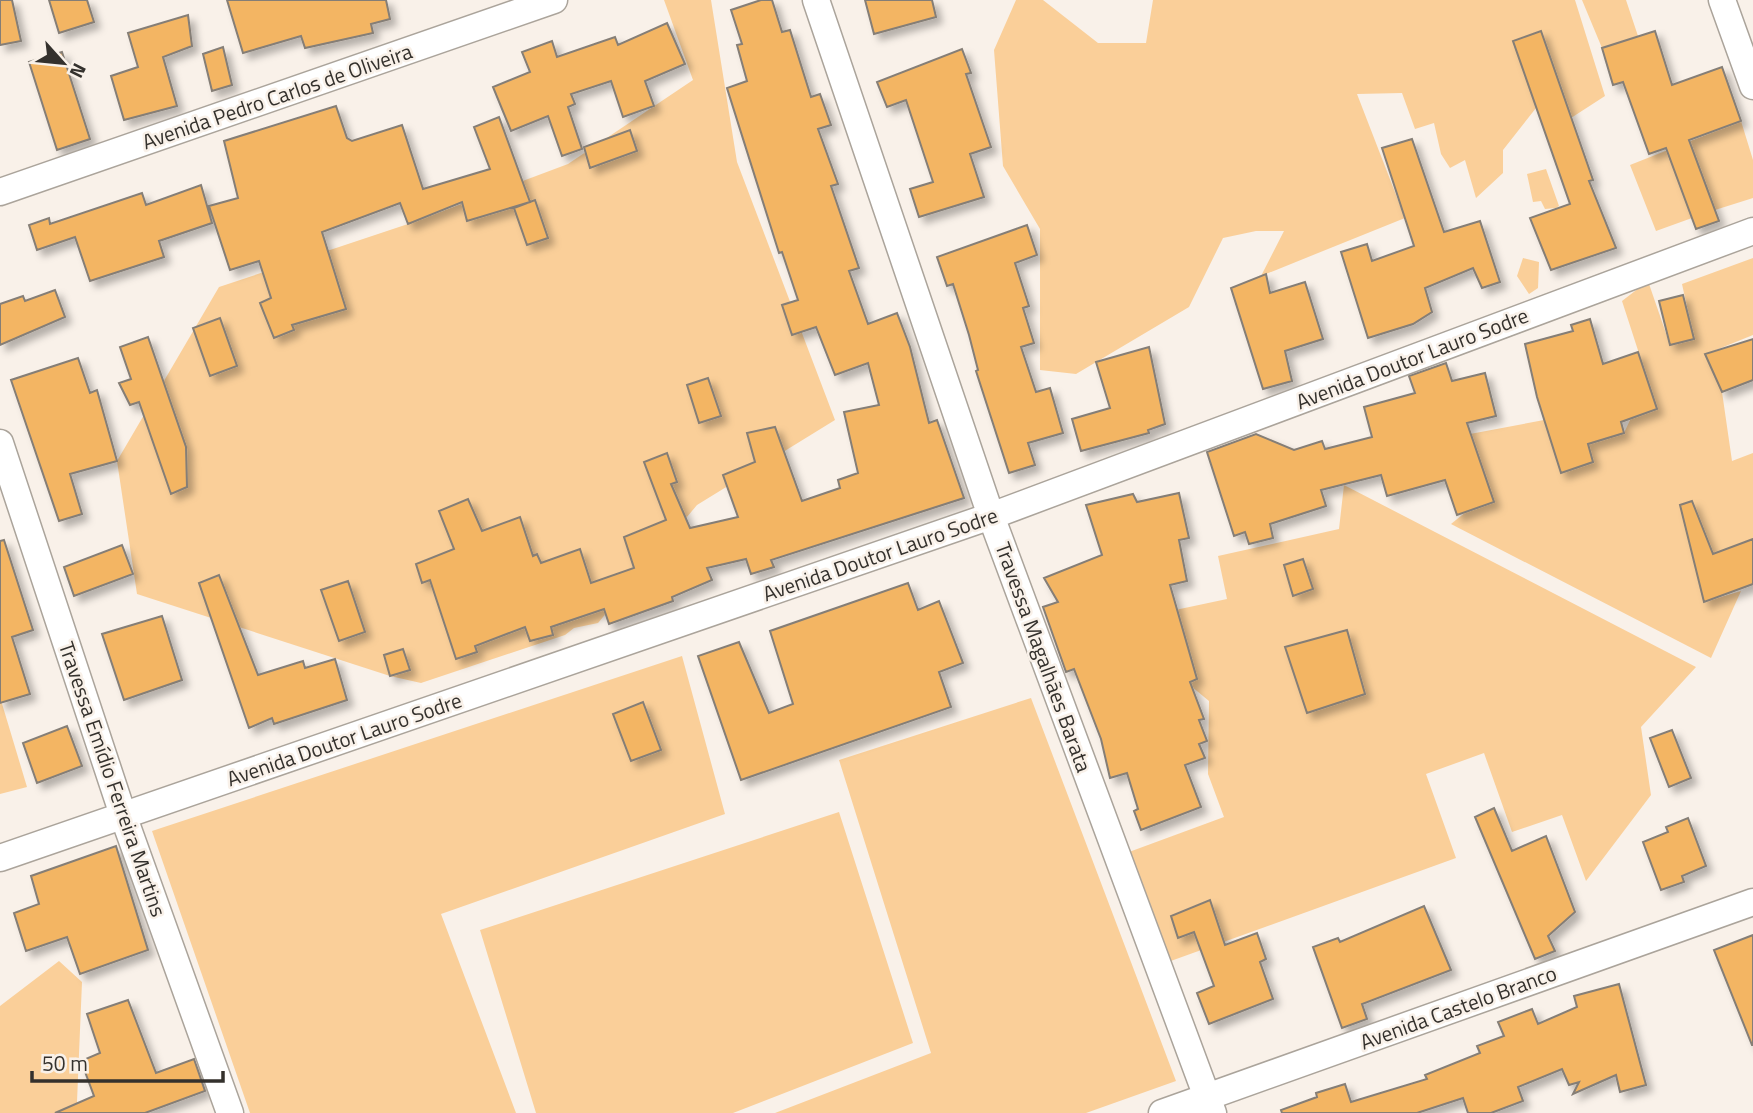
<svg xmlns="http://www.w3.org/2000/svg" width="1753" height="1113" font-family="'Titillium Web',sans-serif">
	<defs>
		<filter id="shadow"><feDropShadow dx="6" dy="6" stdDeviation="3.5" flood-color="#0004"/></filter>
	</defs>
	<rect width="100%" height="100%" fill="#f9f1e9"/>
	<path fill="#facf99" d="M664 0H711L737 162 835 420 697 505 598 623 574 628 565 635 421 683 390 676 137 594 117 461 219 287 408 224 568 164 693 80Z
		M1016 0H1043L1098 43H1146L1153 0H1575L1605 96 1571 118 1541 31 1513 41 1536 108 1503 150V173L1476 198 1465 160 1450 168 1441 154 1434 123 1415 129 1402 93 1357 94 1405 218 1261 276 1284 231H1256L1223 238 1189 307 1076 374 1040 370V229L1003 166 994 50Z
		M1582 0H1626L1638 36 1602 48Z
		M1741 121 1753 160V198L1715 210 1697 163 1675 172 1692 218 1656 231 1630 165Z
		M1546 169 1559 206 1556 208 1545 209 1541 201 1533 202 1527 174Z
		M1523 258 1539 262 1538 288 1529 294 1517 276Z
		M1753 258V335L1706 354 1722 392 1732 461 1753 453V539L1713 554 1704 532 1689 541 1704 602 1741 591 1711 658 1451 524 1467 511 1470 434 1544 420 1561 473 1593 462 1587 444 1624 433 1631 418 1657 409 1622 301 1648 281 1670 345 1694 339 1682 284Z
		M1344 485 1696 667 1641 727 1651 795 1586 881 1562 815 1512 832 1484 753 1426 774 1456 858 1168 962 1129 852 1224 817 1208 774 1209 701 1156 657 1147 616 1227 599 1218 556 1339 529Z
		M682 656 725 814 441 914 516 1113H250L152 831Z
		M0 697 27 787 0 794Z
		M1031 698 1176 1081 1086 1113H775L931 1053 839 760Z
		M839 812 913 1043 733 1113H536L480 930Z
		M59 961 82 982 77 1102 81 1113H0V1006Z"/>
	<path fill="#f3b564" stroke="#857e76" stroke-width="2" filter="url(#shadow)" d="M0 0H12L21 41 0 45Z
		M49 0H87L94 22 59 33Z
		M227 0H386L390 19 371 24 373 33 305 48 301 36 243 53Z
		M761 0H772L782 32 790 30 811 97 820 94 831 125 818 129 838 184 831 186 859 268 849 271 868 324 897 313 910 347 929 423 937 420 964 498 771 560 774 567 751 574 746 559 707 568 712 580 672 597 673 601 609 624 604 609 551 627 553 635 530 641 525 627 475 646 477 652 456 659 430 580 422 583 416 564 454 549 439 511 468 499 482 531 520 517 533 556 537 554 541 563 580 549 591 583 634 568 624 537 666 520 644 462 667 453 677 482 671 484 690 528 738 517 723 475 755 462 747 433 775 427 802 501 840 488 838 480 858 473 844 412 879 405 868 363 835 375 816 327 792 335 782 305 798 300 782 252 779 253 727 88 747 81 737 45 742 44 731 10Z
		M865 0H932L936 17 874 34Z
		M188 15 192 46 163 57 177 106 124 120 111 76 138 67 128 33Z
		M667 23 685 64 645 81 654 106 623 117 611 81 571 94 575 104 568 107 582 149 562 156 548 116 511 131 493 87 530 72 522 52 552 41 557 57 615 37 618 45Z
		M1541 31 1593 180 1589 181 1616 248 1551 270 1530 218 1570 204 1513 41Z
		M1655 31 1672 85 1722 67 1741 121 1689 140 1719 221 1696 229 1666 148 1649 154 1623 82 1613 85 1602 48Z
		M223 47 232 85 212 91 203 54Z
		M962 49 971 73 966 74 991 147 970 154 984 197 919 217 910 189 933 182 906 100 887 107 877 82Z
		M62 52 90 139 57 150 29 62Z
		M336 106 347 138 352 141 402 125 423 189 490 169 474 127 499 117 530 202 467 221 462 202 408 224 400 203 322 232 346 309 292 325 294 330 274 338 260 303 271 298 259 261 230 270 209 206 238 198 224 141Z
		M630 130 637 151 590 168 584 147Z
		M1412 139 1444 232 1480 221 1500 282 1482 288 1473 268 1425 288 1432 312 1413 324 1368 338 1341 252 1367 244 1372 261 1414 246 1382 148Z
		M201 185 212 223 159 241 164 257 90 281 75 237 37 250 29 225 49 218 50 224 142 193 146 205Z
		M535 200 548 238 527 245 514 208Z
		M1027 225 1037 255 1015 263 1029 306 1023 308 1034 343 1021 347 1036 392 1050 388 1063 433 1028 443 1035 465 1009 473 976 371 978 370 969 335 953 284 947 286 937 257Z
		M1266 274 1270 293 1305 282 1323 339 1285 351 1292 381 1263 389 1231 288Z
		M55 290 65 317 0 345V304L23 296 25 301Z
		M1683 295 1694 339 1670 345 1659 301Z
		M220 318 237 366 210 376 193 328Z
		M1590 319 1603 364 1638 352 1657 409 1621 422 1624 433 1588 444 1593 462 1561 473 1537 397 1525 344 1573 331 1571 325Z
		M148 337 186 447 187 487 171 494 139 402 130 405 119 383 131 379 120 347Z
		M1753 339V380L1722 392 1705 354Z
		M1149 347 1165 424 1148 430 1149 433 1081 451 1072 419 1110 408 1096 362Z
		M78 358 90 393 97 390 117 461 70 474 82 514 59 521 11 380Z
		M1446 363 1452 381 1485 373 1496 416 1467 423 1494 502 1457 515 1445 480 1387 496 1381 475 1321 490 1326 506 1270 524 1273 538 1249 544 1245 532 1234 536 1207 452 1256 434 1294 450 1322 441 1325 449 1372 437 1364 407 1415 393 1409 376Z
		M708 378 721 416 699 423 687 385Z
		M1179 493 1189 538 1179 540 1187 581 1170 585 1197 679 1190 682 1204 719 1199 720 1207 741 1199 744 1205 758 1185 765 1201 807 1141 830 1134 811 1138 809 1127 773 1110 778 1101 739 1074 669 1066 672 1043 607 1058 602 1044 578 1102 555 1086 505 1133 494 1137 502Z
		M1692 501 1713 554 1753 539V584L1704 602 1680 505Z
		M4 540 33 630 12 637 30 694 0 703V541Z
		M122 545 133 574 74 596 64 567Z
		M1303 559 1313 589 1293 596 1284 565Z
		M219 575 258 675 303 661 305 668 335 659 347 700 274 724 272 718 249 728 199 583Z
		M348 581 365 632 339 641 321 590Z
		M908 583 918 610 939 601 963 663 939 672 951 707 741 780 698 656 739 642 769 713 793 704 770 631Z
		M162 616 182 680 124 700 102 634Z
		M1347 630 1365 694 1307 713 1285 647Z
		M403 649 410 670 390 676 384 655Z
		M643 702 661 750 631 761 613 714Z
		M67 726 82 766 37 783 23 743Z
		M1672 730 1691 778 1669 787 1650 738Z
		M1494 808 1512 851 1546 836 1575 912 1548 936 1555 951 1535 959 1475 817Z
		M1688 818 1706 866 1682 876 1684 882 1661 890 1643 842 1668 832 1666 827Z
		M116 846 148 950 80 974 67 937 26 951 14 913 39 904 31 876Z
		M1210 900 1225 945 1257 933 1266 959 1260 962 1273 999 1209 1024 1197 993 1214 986 1194 932 1178 938 1171 916Z
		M1424 906 1451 970 1362 1004 1367 1019 1342 1028 1313 947 1338 938 1340 942Z
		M1753 935V1045H1752L1714 950Z
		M1619 984 1646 1085 1620 1092 1616 1075 1573 1094 1579 1082 1569 1085 1562 1069 1518 1087 1523 1101 1491 1113H1468L1463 1098 1417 1113H1282L1281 1110 1317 1097 1316 1093 1345 1084 1351 1102 1427 1079 1425 1075 1480 1053 1477 1046 1504 1036 1498 1022 1532 1009 1538 1024 1577 1007 1574 996Z
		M128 1000 156 1073 194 1059 205 1091 145 1113H55L94 1096 81 1061 100 1053 87 1014Z"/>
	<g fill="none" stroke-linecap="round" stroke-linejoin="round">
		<defs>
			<path id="minor" d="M816 0 991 516 1213 1113
				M1722 0 1753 86
				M0 192 554 0
				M0 443 123 815 230 1113
				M0 858 991 516 1753 231
				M1162 1113 1753 902"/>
		</defs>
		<use href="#minor" stroke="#aba49b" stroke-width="29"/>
		<use href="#minor" stroke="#fff" stroke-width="26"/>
	</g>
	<g text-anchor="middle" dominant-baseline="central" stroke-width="5" stroke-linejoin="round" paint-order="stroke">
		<g font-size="21" fill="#34312d" stroke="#f9f1e9">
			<text transform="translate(277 96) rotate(-19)">Avenida Pedro Carlos de Oliveira</text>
			<text transform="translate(1412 358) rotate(-21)">Avenida Doutor Lauro Sodre</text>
			<text transform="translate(880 554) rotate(-19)">Avenida Doutor Lauro Sodre</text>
			<text transform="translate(1044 657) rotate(70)">Travessa Magalhães Barata</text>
			<text transform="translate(344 739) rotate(-19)">Avenida Doutor Lauro Sodre</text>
			<text transform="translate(113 779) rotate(71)">Travessa Emídio Ferreira Martins</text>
			<text transform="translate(1458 1007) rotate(-20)">Avenida Castelo Branco</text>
		</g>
	</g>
	<g transform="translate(63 63) rotate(117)" stroke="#f9f1e9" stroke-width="5" paint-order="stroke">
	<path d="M0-5L12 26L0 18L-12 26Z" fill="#34312d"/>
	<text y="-10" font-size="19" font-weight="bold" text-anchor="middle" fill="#34312d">N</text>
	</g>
	<path d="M32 1071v10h191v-10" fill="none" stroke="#34312d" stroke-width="3.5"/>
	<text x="42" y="1071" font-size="21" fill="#34312d" stroke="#f9f1e9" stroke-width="5" paint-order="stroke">50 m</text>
</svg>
